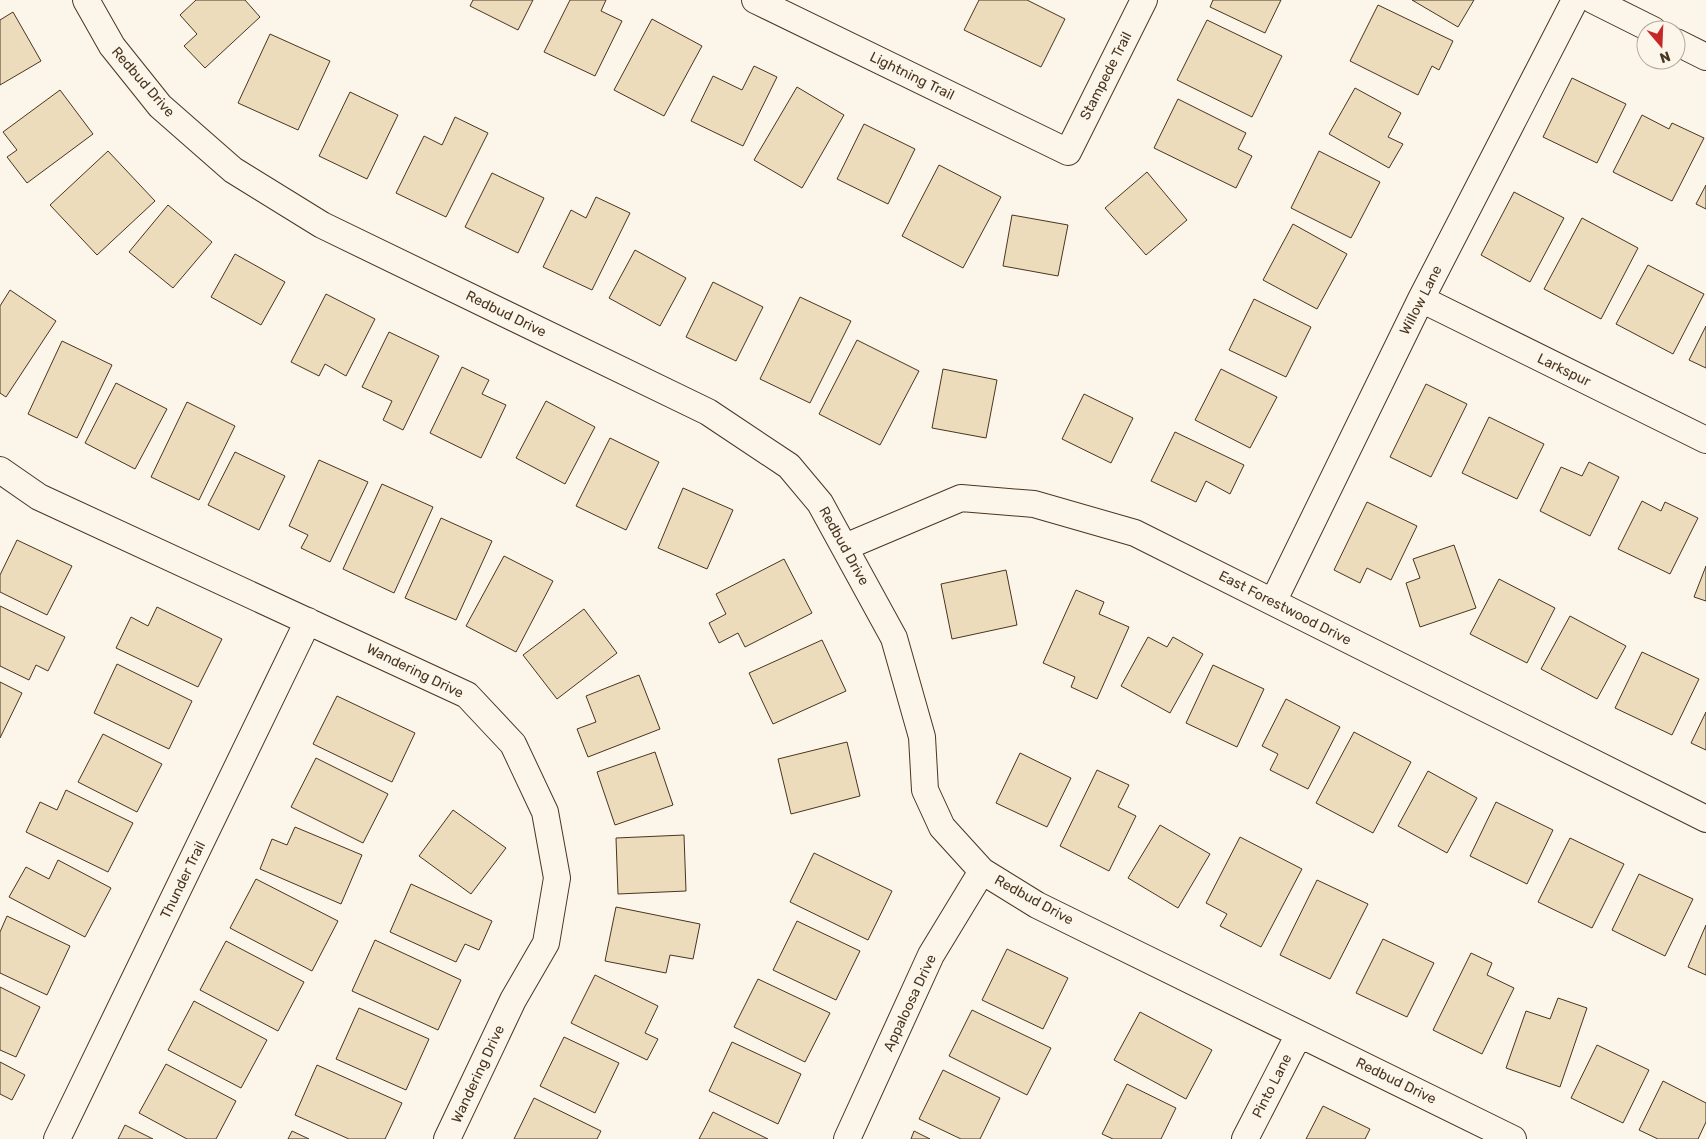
<svg xmlns="http://www.w3.org/2000/svg" width="1706" height="1139" font-family="Rubik,sans-serif">
	<rect width="100%" height="100%" fill="#fbf6e9"/>
	<path fill="#ecdcbc" stroke="#4a3520" d="M196 0H245L260 17 205 68 184 46 197 34 180 15Z
		M473 0H533L518 30 470 6Z
		M570 0H606L601 11 622 21 595 76 544 52Z
		M979 0H1027L1065 19 1041 67 964 30Z
		M1213 0H1281L1265 33 1210 7Z
		M1412 0H1474L1458 27Z
		M1378 5 1453 41 1439 70 1432 66 1418 95 1350 61Z
		M13 12 41 61 0 85V20Z
		M652 19 702 46 664 116 614 90Z
		M1207 20 1282 56 1252 117 1177 80Z
		M270 34 330 61 298 130 238 103Z
		M754 66 777 77 743 146 691 121 713 76 742 90Z
		M1572 78 1626 104 1597 163 1543 137Z
		M797 87 844 115 802 188 754 160Z
		M1355 88 1401 113 1388 137 1403 144 1389 168 1329 134Z
		M60 90 93 134 27 183 7 157 17 150 3 132Z
		M350 92 398 115 367 179 319 156Z
		M1178 99 1246 133 1238 149 1252 156 1236 188 1154 148Z
		M1642 115 1669 129 1672 123 1704 138 1672 201 1613 172Z
		M455 117 488 133 446 217 396 193 424 136 442 145Z
		M864 124 915 149 888 204 837 179Z
		M108 151 155 201 97 255 50 205Z
		M1319 151 1380 182 1351 238 1291 208Z
		M939 165 1001 197 963 268 902 236Z
		M1147 172 1187 220 1146 255 1105 208Z
		M492 173 544 198 518 253 465 227Z
		M1706 185V209L1696 204Z
		M1514 192 1564 218 1530 282 1481 255Z
		M596 197 630 213 592 290 543 267 571 210 586 218Z
		M168 205 212 242 173 288 129 252Z
		M1012 215 1068 225 1058 276 1003 266Z
		M1582 218 1638 248 1601 319 1544 289Z
		M1293 224 1347 254 1317 309 1263 280Z
		M635 250 686 278 660 326 609 298Z
		M235 254 285 282 261 325 211 297Z
		M1648 265 1704 294 1673 354 1616 324Z
		M713 282 763 307 736 361 686 337Z
		M10 290 56 321 6 397 0 393V306Z
		M326 294 375 319 346 376 325 364 319 376 291 362Z
		M800 297 851 321 810 403 760 379Z
		M1254 299 1311 327 1286 377 1229 350Z
		M1706 326V368L1689 360Z
		M389 332 439 356 403 430 383 420 392 401 362 387Z
		M857 340 919 371 880 445 819 414Z
		M62 341 112 365 77 438 28 414Z
		M462 367 489 380 482 394 506 405 481 458 430 433Z
		M943 369 997 380 986 438 932 428Z
		M1221 369 1277 397 1250 448 1195 420Z
		M116 383 167 409 135 469 85 443Z
		M1426 384 1467 404 1431 477 1390 457Z
		M1084 394 1133 418 1111 463 1062 439Z
		M546 401 595 427 565 484 516 458Z
		M187 402 235 426 199 500 151 477Z
		M1489 417 1544 444 1517 499 1462 473Z
		M1175 432 1244 465 1230 494 1206 481 1196 502 1151 481Z
		M610 438 659 462 626 530 576 506Z
		M235 452 285 476 259 530 208 505Z
		M319 460 368 482 330 562 301 548 308 535 289 526Z
		M1589 462 1619 477 1590 536 1540 511 1561 467 1582 476Z
		M382 484 433 507 394 593 343 569Z
		M683 488 733 510 707 569 658 548Z
		M1642 501 1661 511 1665 502 1698 518 1670 574 1618 549Z
		M1367 502 1417 526 1391 580 1367 568 1360 583 1334 570Z
		M441 518 492 541 456 620 405 598Z
		M17 540 72 566 47 615 0 592V575Z
		M1454 545 1476 608 1420 627 1406 583 1420 578 1413 559Z
		M504 556 553 581 516 652 466 626Z
		M784 559 812 613 745 647 738 633 719 643 709 623 726 614 716 594Z
		M1706 566V601L1694 597Z
		M1006 570 1017 625 952 639 941 584Z
		M1499 579 1555 608 1527 663 1470 634Z
		M1076 590 1104 602 1099 614 1129 627 1097 699 1071 687 1075 677 1043 663Z
		M0 606 65 637 48 671 36 665 29 680 0 666Z
		M157 607 222 639 198 687 116 648 131 617 148 626Z
		M584 609 617 653 557 699 523 655Z
		M1570 616 1626 646 1597 699 1541 669Z
		M1148 637 1167 647 1173 637 1203 654 1170 713 1121 686Z
		M822 640 846 691 773 724 749 673Z
		M1642 652 1699 679 1672 735 1615 708Z
		M117 664 192 701 169 749 94 713Z
		M1213 665 1264 689 1237 747 1186 723Z
		M639 675 660 729 588 757 577 729 596 722 586 696Z
		M0 682 22 693 0 738Z
		M337 696 415 733 392 782 313 744Z
		M1286 699 1340 727 1308 789 1270 770 1278 754 1262 746Z
		M1706 712V750L1691 743Z
		M1354 732 1411 762 1373 833 1316 803Z
		M103 734 162 764 137 812 78 782Z
		M847 742 860 796 791 814 778 759Z
		M655 752 673 805 615 825 597 772Z
		M1020 753 1071 778 1047 827 996 803Z
		M316 758 388 794 363 843 291 807Z
		M1097 770 1129 785 1118 807 1136 816 1109 871 1060 846Z
		M1428 771 1477 798 1447 853 1398 826Z
		M66 790 133 823 108 872 26 832 40 802 57 810Z
		M1496 802 1553 830 1527 884 1470 856Z
		M453 810 506 848 471 894 419 856Z
		M1160 825 1210 854 1178 908 1128 878Z
		M295 827 362 855 341 904 260 869 272 839 287 845Z
		M684 835 686 891 618 894 616 838Z
		M1240 837 1302 869 1261 947 1220 926 1227 914 1206 903Z
		M1570 838 1624 864 1592 928 1538 902Z
		M814 853 892 891 868 940 790 902Z
		M58 860 111 888 85 937 9 897 26 867 49 879Z
		M1639 874 1693 899 1665 956 1612 930Z
		M256 879 338 921 312 971 230 928Z
		M1317 880 1368 904 1330 979 1280 955Z
		M411 884 492 921 479 950 465 944 456 962 390 932Z
		M616 907 700 924 693 959 670 955 666 973 605 961Z
		M7 916 70 946 47 995 0 973V932Z
		M797 921 860 951 836 1000 773 970Z
		M1706 925V975L1688 967Z
		M1383 939 1434 963 1407 1017 1356 993Z
		M375 940 461 980 438 1030 352 991Z
		M226 941 304 982 278 1031 200 990Z
		M1007 949 1068 978 1043 1029 982 1000Z
		M1471 953 1492 963 1487 975 1514 988 1482 1054 1433 1030Z
		M595 975 658 1006 645 1033 658 1039 647 1060 571 1023Z
		M758 979 830 1013 805 1062 734 1027Z
		M0 987 40 1007 16 1057 0 1050Z
		M1558 998 1587 1008 1560 1087 1506 1068 1526 1011 1550 1019Z
		M194 1001 267 1040 241 1088 168 1050Z
		M359 1008 429 1039 406 1090 336 1059Z
		M972 1010 1051 1048 1027 1095 949 1056Z
		M1140 1012 1212 1050 1186 1099 1114 1060Z
		M564 1037 619 1063 595 1113 540 1086Z
		M732 1042 801 1074 778 1124 709 1091Z
		M1597 1045 1649 1070 1623 1123 1571 1098Z
		M0 1062 25 1075 12 1100 0 1094Z
		M166 1064 236 1101 216 1139H187L139 1113Z
		M317 1065 402 1103 385 1139H349L295 1115Z
		M943 1070 1000 1098 980 1139H961L919 1119Z
		M1663 1081 1706 1103V1122L1698 1139H1658L1639 1130Z
		M1127 1084 1176 1108 1161 1139H1113L1102 1134Z
		M534 1098 601 1131 597 1139H514Z
		M1323 1106 1370 1129 1365 1139H1306Z
		M713 1112 768 1139H699Z
		M125 1125 153 1139H118Z
		M292 1131 309 1139H288Z
		M914 1131 930 1139H911Z"/>
	<g fill="none" stroke-linecap="round" stroke-linejoin="round">
		<defs>
			<path id="street" d="M86 0 112 46 160 106 233 170 322 225 708 412 789 466 820 503 894 638 922 737 925 790 942 827 982 871 1037 905 1513 1139
				M755 0 1068 152 1144 0
				M1593 0 1653 30
				M1676 42 1706 57
				M1421 299 1706 440
				M0 470 39 497 467 695 513 744 545 812 557 878 546 943 513 1000 447 1139
				M845 547 961 498 1034 504 1135 533 1706 819
				M1273 602 1421 299 1575 0
				M57 1139 308 621
				M847 1139 931 955 982 871
				M1245 1139 1299 1034"/>
		</defs>
		<use href="#street" stroke="#4a3520" stroke-width="28"/>
		<use href="#street" stroke="#fbf6e9" stroke-width="26"/>
	</g>
	<g text-anchor="middle" dominant-baseline="central" stroke-width="4" stroke-linejoin="round" paint-order="stroke">
		<g font-size="14" fill="#4a3520" stroke="#fbf6e9">
			<text transform="translate(912 76) rotate(26)">Lightning Trail</text>
			<text transform="translate(1106 76) rotate(-63)">Stampede Trail</text>
			<text transform="translate(143 82) rotate(49)">Redbud Drive</text>
			<text transform="translate(1421 300) rotate(-63)">Willow Lane</text>
			<text transform="translate(506 314) rotate(26)">Redbud Drive</text>
			<text transform="translate(1564 370) rotate(26)">Larkspur</text>
			<text transform="translate(844 546) rotate(61)">Redbud Drive</text>
			<text transform="translate(1285 608) rotate(27)">East Forestwood Drive</text>
			<text transform="translate(415 671) rotate(26)">Wandering Drive</text>
			<text transform="translate(183 880) rotate(-64)">Thunder Trail</text>
			<text transform="translate(1034 900) rotate(29)">Redbud Drive</text>
			<text transform="translate(910 1003) rotate(-65)">Appaloosa Drive</text>
			<text transform="translate(478 1074) rotate(-65)">Wandering Drive</text>
			<text transform="translate(1396 1081) rotate(26)">Redbud Drive</text>
			<text transform="translate(1272 1086) rotate(-63)">Pinto Lane</text>
		</g>
	</g>
	<g transform="translate(1661 45) rotate(161)"><circle r="24" fill="#fbf6e9" stroke="#b4a999"/>
	<path d="M0-4L9 19L0 12L-9 19Z" fill="#c62828"/>
	<text y="-8" font-size="14" font-weight="bold" text-anchor="middle" fill="#4a3520">N</text>
	</g>
</svg>
